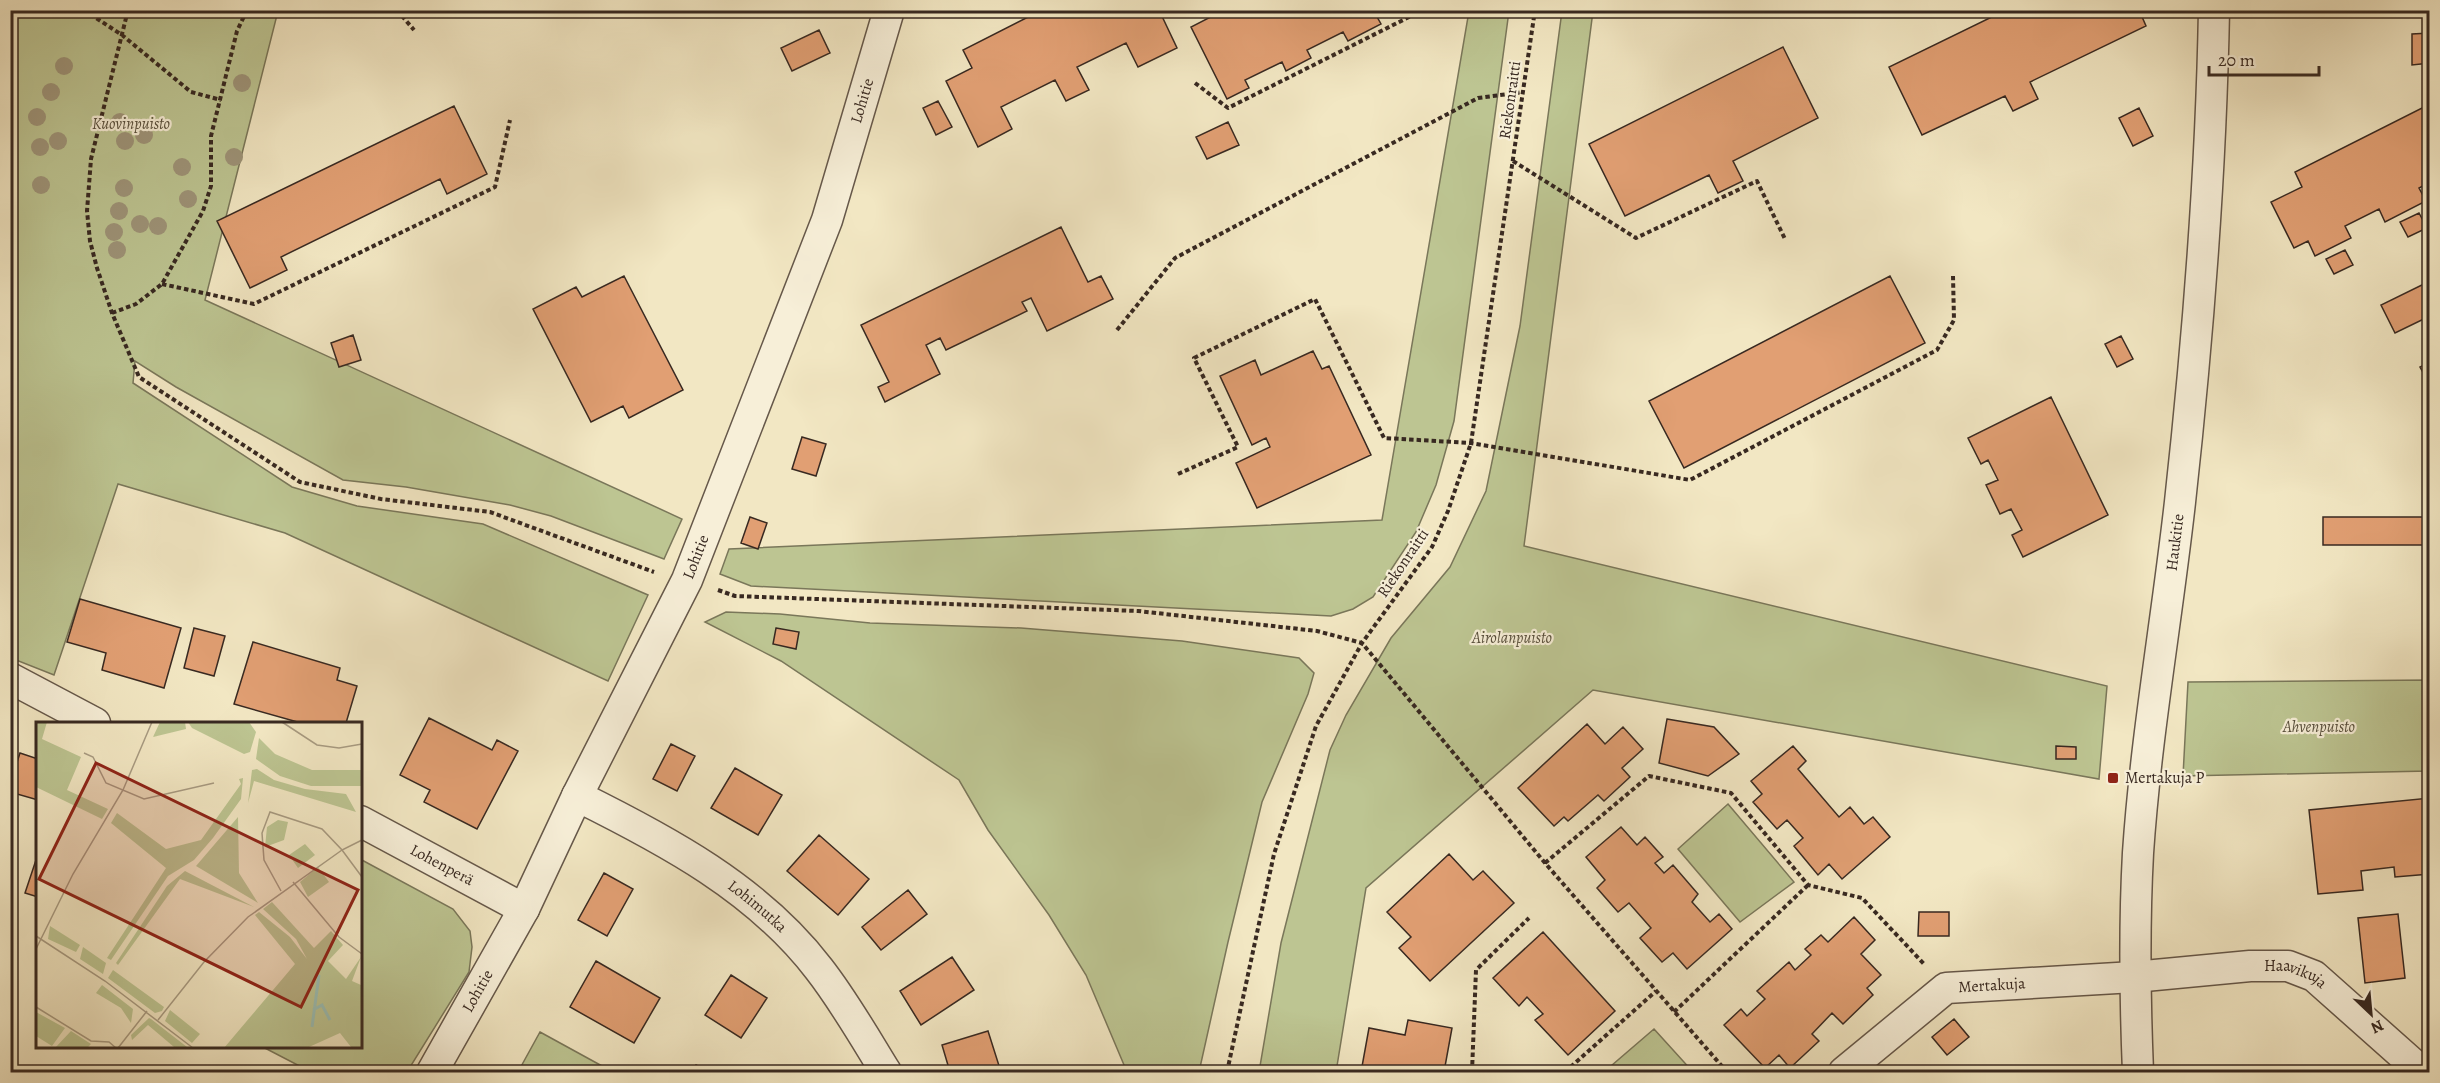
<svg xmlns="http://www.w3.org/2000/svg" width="2440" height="1083" font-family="Alegreya,serif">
	<rect width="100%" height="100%" fill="#f2e7c3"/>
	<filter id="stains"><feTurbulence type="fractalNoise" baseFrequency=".00333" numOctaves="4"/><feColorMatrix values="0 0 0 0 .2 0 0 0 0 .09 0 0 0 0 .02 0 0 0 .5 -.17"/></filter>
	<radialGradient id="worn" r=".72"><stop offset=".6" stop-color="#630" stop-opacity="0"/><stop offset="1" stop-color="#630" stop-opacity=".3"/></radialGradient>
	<path fill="#bdc592" stroke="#7a775a" stroke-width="1.5" d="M10 11H278L205 300 682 519 664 559 551 516 510 505 406 487 343 480 176 387 135 361 133 383 292 487 357 506 483 524 648 595 608 681 285 533 118 484 54 675 11 658Z
		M1469 11H1509L1454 421 1436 485 1416 532 1373 597 1353 609 1331 616 751 586 720 574 729 549 1382 520Z
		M1562 11H1593L1524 546 2107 686 2099 779 1593 690 1366 888 1336 1072H1259L1281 943 1330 750 1346 715 1391 638 1450 567 1486 491 1520 326Z
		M726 612 780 614 870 623 1021 628 1182 641 1299 658 1314 673 1308 694 1262 802 1228 942 1199 1072H1127L1086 975 1049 915 988 830 959 780 781 661 705 622Z
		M2429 680V771L2183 776 2188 682Z
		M1728 804 1794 882 1740 922 1678 849Z
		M360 859 453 909 470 931 472 947 469 972 407 1072H311L261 1046H360Z
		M1654 1029 1693 1072H1604Z
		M540 1032 613 1072H518Z"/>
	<path fill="#e19f73" stroke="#382921" stroke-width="1.5" d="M1042 10H1159L1177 48 1138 67 1126 43 1077 67 1089 90 1066 101 1055 80 1001 107 1012 129 978 147 946 81 972 68 963 50Z
		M1224 10H1385L1376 15 1381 24 1348 41 1343 32 1307 50 1311 58 1286 71 1282 62 1245 80 1249 88 1227 99 1191 27Z
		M2006 10H2139L2146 26 2030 82 2038 99 2013 111 2005 96 1922 135 1889 67Z
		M2364 10H2377L2367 16Z
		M819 30 830 53 792 71 781 48Z
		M2430 33V63L2412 65V34Z
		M1783 47 1818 118 1733 161 1743 181 1718 193 1709 175 1625 216 1589 144Z
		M938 101 952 127 936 135 923 108Z
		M2430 104V182L2419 188 2426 201 2385 222 2379 209 2345 226 2351 238 2315 256 2308 241 2294 248 2271 202 2302 187 2295 172Z
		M454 106 487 174 447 194 440 179 281 257 287 270 250 288 217 221Z
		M2139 108 2153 136 2133 146 2119 118Z
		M1228 122 1239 145 1207 159 1196 137Z
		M2419 213 2427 228 2408 237 2400 222Z
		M1061 227 1088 282 1101 276 1113 299 1047 331 1031 298 1022 302 1027 311 946 350 940 338 926 345 940 374 885 402 878 387 889 382 861 325Z
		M2345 250 2353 265 2334 274 2326 259Z
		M624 276 683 390 629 418 623 406 591 422 533 309 576 287 582 297Z
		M1890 276 1925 343 1684 468 1649 401Z
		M2430 281V316L2395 333 2381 305Z
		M353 335 361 360 339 367 331 343Z
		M2121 336 2133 359 2117 367 2105 344Z
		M1313 351 1322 369 1329 366 1371 455 1257 508 1236 463 1270 447 1266 438 1252 445 1220 376 1255 360 1261 375Z
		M2430 362V385L2420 367Z
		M2051 397 2108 515 2023 557 2012 535 2022 530 2011 509 2000 514 1986 485 1998 480 1988 460 1981 464 1968 438Z
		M802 437 826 444 816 476 792 469Z
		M750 517 767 523 758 549 741 543Z
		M2323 517H2430V545H2323Z
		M80 599 181 628 164 688 102 670 106 653 67 642Z
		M194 628 225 636 214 676 184 668Z
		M776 628 799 632 796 649 773 644Z
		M253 642 340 668 337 680 357 686 346 723H301L234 704Z
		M429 718 492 750 497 740 518 751 477 829 424 802 430 790 400 775Z
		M1667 719 1714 727 1739 754 1708 776 1659 763Z
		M1587 724 1605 744 1623 727 1643 749 1622 768 1630 777 1604 801 1598 795 1568 821 1564 817 1554 826 1518 788Z
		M671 744 695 756 677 791 653 779Z
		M1793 746 1806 761 1798 769 1839 817 1850 807 1864 824 1873 817 1890 837 1842 879 1829 864 1818 875 1794 846 1803 838 1787 820 1777 829 1753 802 1762 794 1751 781Z
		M2056 746 2076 747V759H2056Z
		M20 753 38 759V800L10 792V784Z
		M735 768 782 795 758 835 711 808Z
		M2430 798V874L2395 877 2394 867 2361 871 2363 890 2318 894 2309 810Z
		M1621 827 1637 845 1645 837 1663 857 1655 863 1664 873 1673 865 1698 894 1692 902 1710 922 1719 914 1732 929 1687 969 1673 953 1662 962 1640 938 1651 928 1629 903 1618 912 1597 888 1605 880 1586 857Z
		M819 835 869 879 838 915 787 871Z
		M38 854V897L25 893Z
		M1449 854 1473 880 1483 871 1514 903 1430 981 1399 948 1411 937 1387 912Z
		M604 873 633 889 607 936 578 920Z
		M908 890 927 914 881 950 862 927Z
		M1919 912H1949V936H1918Z
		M2398 914 2405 978 2365 983 2358 918Z
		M1854 917 1875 940 1861 954 1881 975 1867 988 1873 995 1843 1024 1832 1013 1812 1034 1819 1041 1790 1068 1779 1055 1765 1068 1724 1025 1741 1009 1747 1016 1765 999 1757 991 1789 962 1795 970 1811 955 1805 949 1821 935 1828 942Z
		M1543 932 1615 1011 1568 1055 1535 1020 1543 1014 1527 997 1519 1006 1493 978Z
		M952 957 974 990 921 1025 900 991Z
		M596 961 660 998 634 1043 570 1007Z
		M731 975 767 998 741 1038 705 1015Z
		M2424 996H2430V1045H2429Z
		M1954 1019 1969 1037 1947 1055 1932 1037Z
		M1408 1020 1452 1028 1444 1072H1361L1369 1028 1405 1035Z
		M988 1031 1001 1072H950L942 1045Z
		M696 1065 710 1072H692Z"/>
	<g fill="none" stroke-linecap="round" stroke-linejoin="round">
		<defs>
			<g id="street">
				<path d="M10 678 95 723"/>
				<path id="s1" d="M577 796C666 840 758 889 819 969 844 1001 865 1038 886 1072"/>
				<path id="s2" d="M360 821 524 909"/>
				<path id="s3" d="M432 1072 524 909 577 796 687 580 827 220 889 10"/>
				<path id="s4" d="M1844 1072 1946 988 2134 977 2250 966H2288L2314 976 2422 1072"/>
				<path id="s5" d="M2138 1072C2135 999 2134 926 2138 853 2146 735 2167 619 2180 502 2198 339 2211 174 2214 10"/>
			</g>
		</defs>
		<use href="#street" stroke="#66584a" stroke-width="33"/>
		<path stroke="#382921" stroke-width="4" stroke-dasharray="4.5 3" stroke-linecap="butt" d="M84 10 122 35 191 92 221 100
			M128 10 91 159 87 211 90 241 97 268 112 313 139 377 300 482 381 499 490 512 654 572
			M332 10 344 13 349 10
			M397 10 414 30
			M1195 83 1228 108 1423 10
			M1513 161 1636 238 1757 181 1785 239
			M162 284 254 304 495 187 510 120
			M112 313 136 304 162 284 203 211 211 186V136L237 31 247 10
			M1117 330 1175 258 1478 98 1523 92
			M1178 474 1238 447 1194 358 1315 299 1384 438 1471 443 1690 480 1937 350 1954 320 1953 276
			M718 590 735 596 1138 611 1317 631 1362 643 1545 863 1727 1072
			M1545 863 1649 776 1731 793 1808 885 1862 898 1924 964
			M1674 1012 1808 885
			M1227 1072 1274 854 1316 726 1362 643 1432 547 1448 511 1471 443 1535 10
			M1472 1072 1476 970 1529 918
			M1565 1072 1656 991"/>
		<use href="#street" stroke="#f7efd8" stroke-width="30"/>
	</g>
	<g fill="#9e9479">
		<circle cx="64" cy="66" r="9"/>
		<circle cx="242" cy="83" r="9"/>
		<circle cx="51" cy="92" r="9"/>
		<circle cx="37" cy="117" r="9"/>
		<circle cx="120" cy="122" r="9"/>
		<circle cx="144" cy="135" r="9"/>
		<circle cx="58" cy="141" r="9"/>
		<circle cx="125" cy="141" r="9"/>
		<circle cx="40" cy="147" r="9"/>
		<circle cx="234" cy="157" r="9"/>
		<circle cx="182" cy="167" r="9"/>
		<circle cx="41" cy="185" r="9"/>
		<circle cx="124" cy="188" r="9"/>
		<circle cx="188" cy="199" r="9"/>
		<circle cx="119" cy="211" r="9"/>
		<circle cx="140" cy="224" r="9"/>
		<circle cx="158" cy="226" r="9"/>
		<circle cx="114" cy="232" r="9"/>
		<circle cx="117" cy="250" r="9"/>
	</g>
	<rect fill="#8f2418" stroke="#f7efd8" stroke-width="2" x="2107" y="772" width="12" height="12" rx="3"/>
	<g text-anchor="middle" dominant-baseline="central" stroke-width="4.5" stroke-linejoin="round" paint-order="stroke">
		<g font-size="16" fill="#382921" stroke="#f7efd8">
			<text transform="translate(1510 100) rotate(-82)">Riekonraitti</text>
			<text stroke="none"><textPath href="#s3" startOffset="1065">Lohitie</textPath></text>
			<text stroke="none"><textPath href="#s5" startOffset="532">Haukitie</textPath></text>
			<text stroke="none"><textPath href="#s3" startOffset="579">Lohitie</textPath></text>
			<text transform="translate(1403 563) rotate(-56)">Riekonraitti</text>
			<text stroke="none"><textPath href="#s2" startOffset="93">Lohenperä</textPath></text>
			<text stroke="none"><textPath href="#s1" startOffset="212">Lohimutka</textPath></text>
			<text stroke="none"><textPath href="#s4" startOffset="484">Haavikuja</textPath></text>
			<text stroke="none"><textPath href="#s4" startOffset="178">Mertakuja</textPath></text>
			<text stroke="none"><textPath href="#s3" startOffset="93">Lohitie</textPath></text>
		</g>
		<g font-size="16" font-style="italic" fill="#59503d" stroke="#f7efd8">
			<text x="131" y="124">Kuovinpuisto</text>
			<text x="1512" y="638">Airolanpuisto</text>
			<text x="2319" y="727">Ahvenpuisto</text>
		</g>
		<g font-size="16" fill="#382921" stroke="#f7efd8" text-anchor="start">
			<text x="2125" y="778">Mertakuja P</text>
		</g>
	</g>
	<g transform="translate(36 722)">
		<rect width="326" height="326" fill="#f2e7c3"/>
		<path d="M0 0H11L6 17 45 35 31 68 72 87 66 97 0 65ZM124 0H149L150 7 117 15ZM152 0H213L220 10 214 30 208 32 156 6ZM223 16 239 32 276 48H325V64H275L244 54 220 37ZM221 47 238 58 269 67 310 72 320 90 218 59 212 81 216 48ZM207 56 205 77 177 116 158 138 132 154 75 238 71 236 130 146 75 101 81 91 130 127 165 118 205 62 203 57ZM202 95 203 151 222 181 160 144ZM242 98 252 100 248 118 229 125 231 105ZM269 122 279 133 262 146 253 133ZM282 145 293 160 272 175 264 160ZM149 149 218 185 144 157 82 243 80 241 131 164ZM236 180 278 226 295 209 307 223 292 239 310 257 325 235 316 259 325 263V325H315L304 311 273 325 188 326 259 242 219 193 223 190 254 215 271 237 260 217 227 187ZM14 204 44 223 40 230 12 217ZM47 225 70 241 67 252 44 237ZM77 248 128 285 126 289 119 291 72 256ZM66 263 97 287 95 301 85 286 60 271ZM134 288 164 312 156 321 129 299ZM0 290 29 306 16 324 0 314ZM113 296 115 297 151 325H138L112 303 96 318 95 313ZM35 309 55 322 52 325 19 326Z" fill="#bdc592"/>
		<path fill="none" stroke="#9bbfb5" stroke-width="3" d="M277 288 286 283 294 298M276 305 283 253"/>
		<path fill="none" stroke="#a89b82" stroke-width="1.5" d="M246 0 281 23 303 26 326 22M48 31 57 35 70 61 108 77 178 61M326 118 306 128 326 155M257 160 303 215 326 232M0 214 69 259 157 326M0 227 37 152 87 68 116 0M0 285 55 319 73 320 80 326M122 298 168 240 212 195 306 128 286 107 234 90 226 111 228 138 245 169M82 326 111 289"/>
		<path fill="#8f2418" fill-opacity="0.15" stroke="#8f2418" stroke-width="3" d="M60 41 322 168 265 285 3 157Z"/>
		<rect width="326" height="326" fill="none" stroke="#382921" stroke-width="3"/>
	</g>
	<rect width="2440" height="1083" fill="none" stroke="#f2e7c3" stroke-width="36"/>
	<rect x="12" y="12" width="2416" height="1059" fill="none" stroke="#382921" stroke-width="3"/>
	<rect x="18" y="18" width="2404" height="1047" fill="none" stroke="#382921" stroke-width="1.5"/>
	<g transform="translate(2371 1014) rotate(154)" stroke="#f7efd8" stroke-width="4.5" paint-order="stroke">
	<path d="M0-4.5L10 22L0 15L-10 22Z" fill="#382921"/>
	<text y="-9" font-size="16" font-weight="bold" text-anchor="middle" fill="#382921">N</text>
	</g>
	<path d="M2209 66v9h110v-9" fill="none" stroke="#382921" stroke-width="3"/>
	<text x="2218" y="66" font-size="18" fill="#382921" stroke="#f7efd8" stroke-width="4.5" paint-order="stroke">20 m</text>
	<rect width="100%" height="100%" filter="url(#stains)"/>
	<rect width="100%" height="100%" fill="url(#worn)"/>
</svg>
